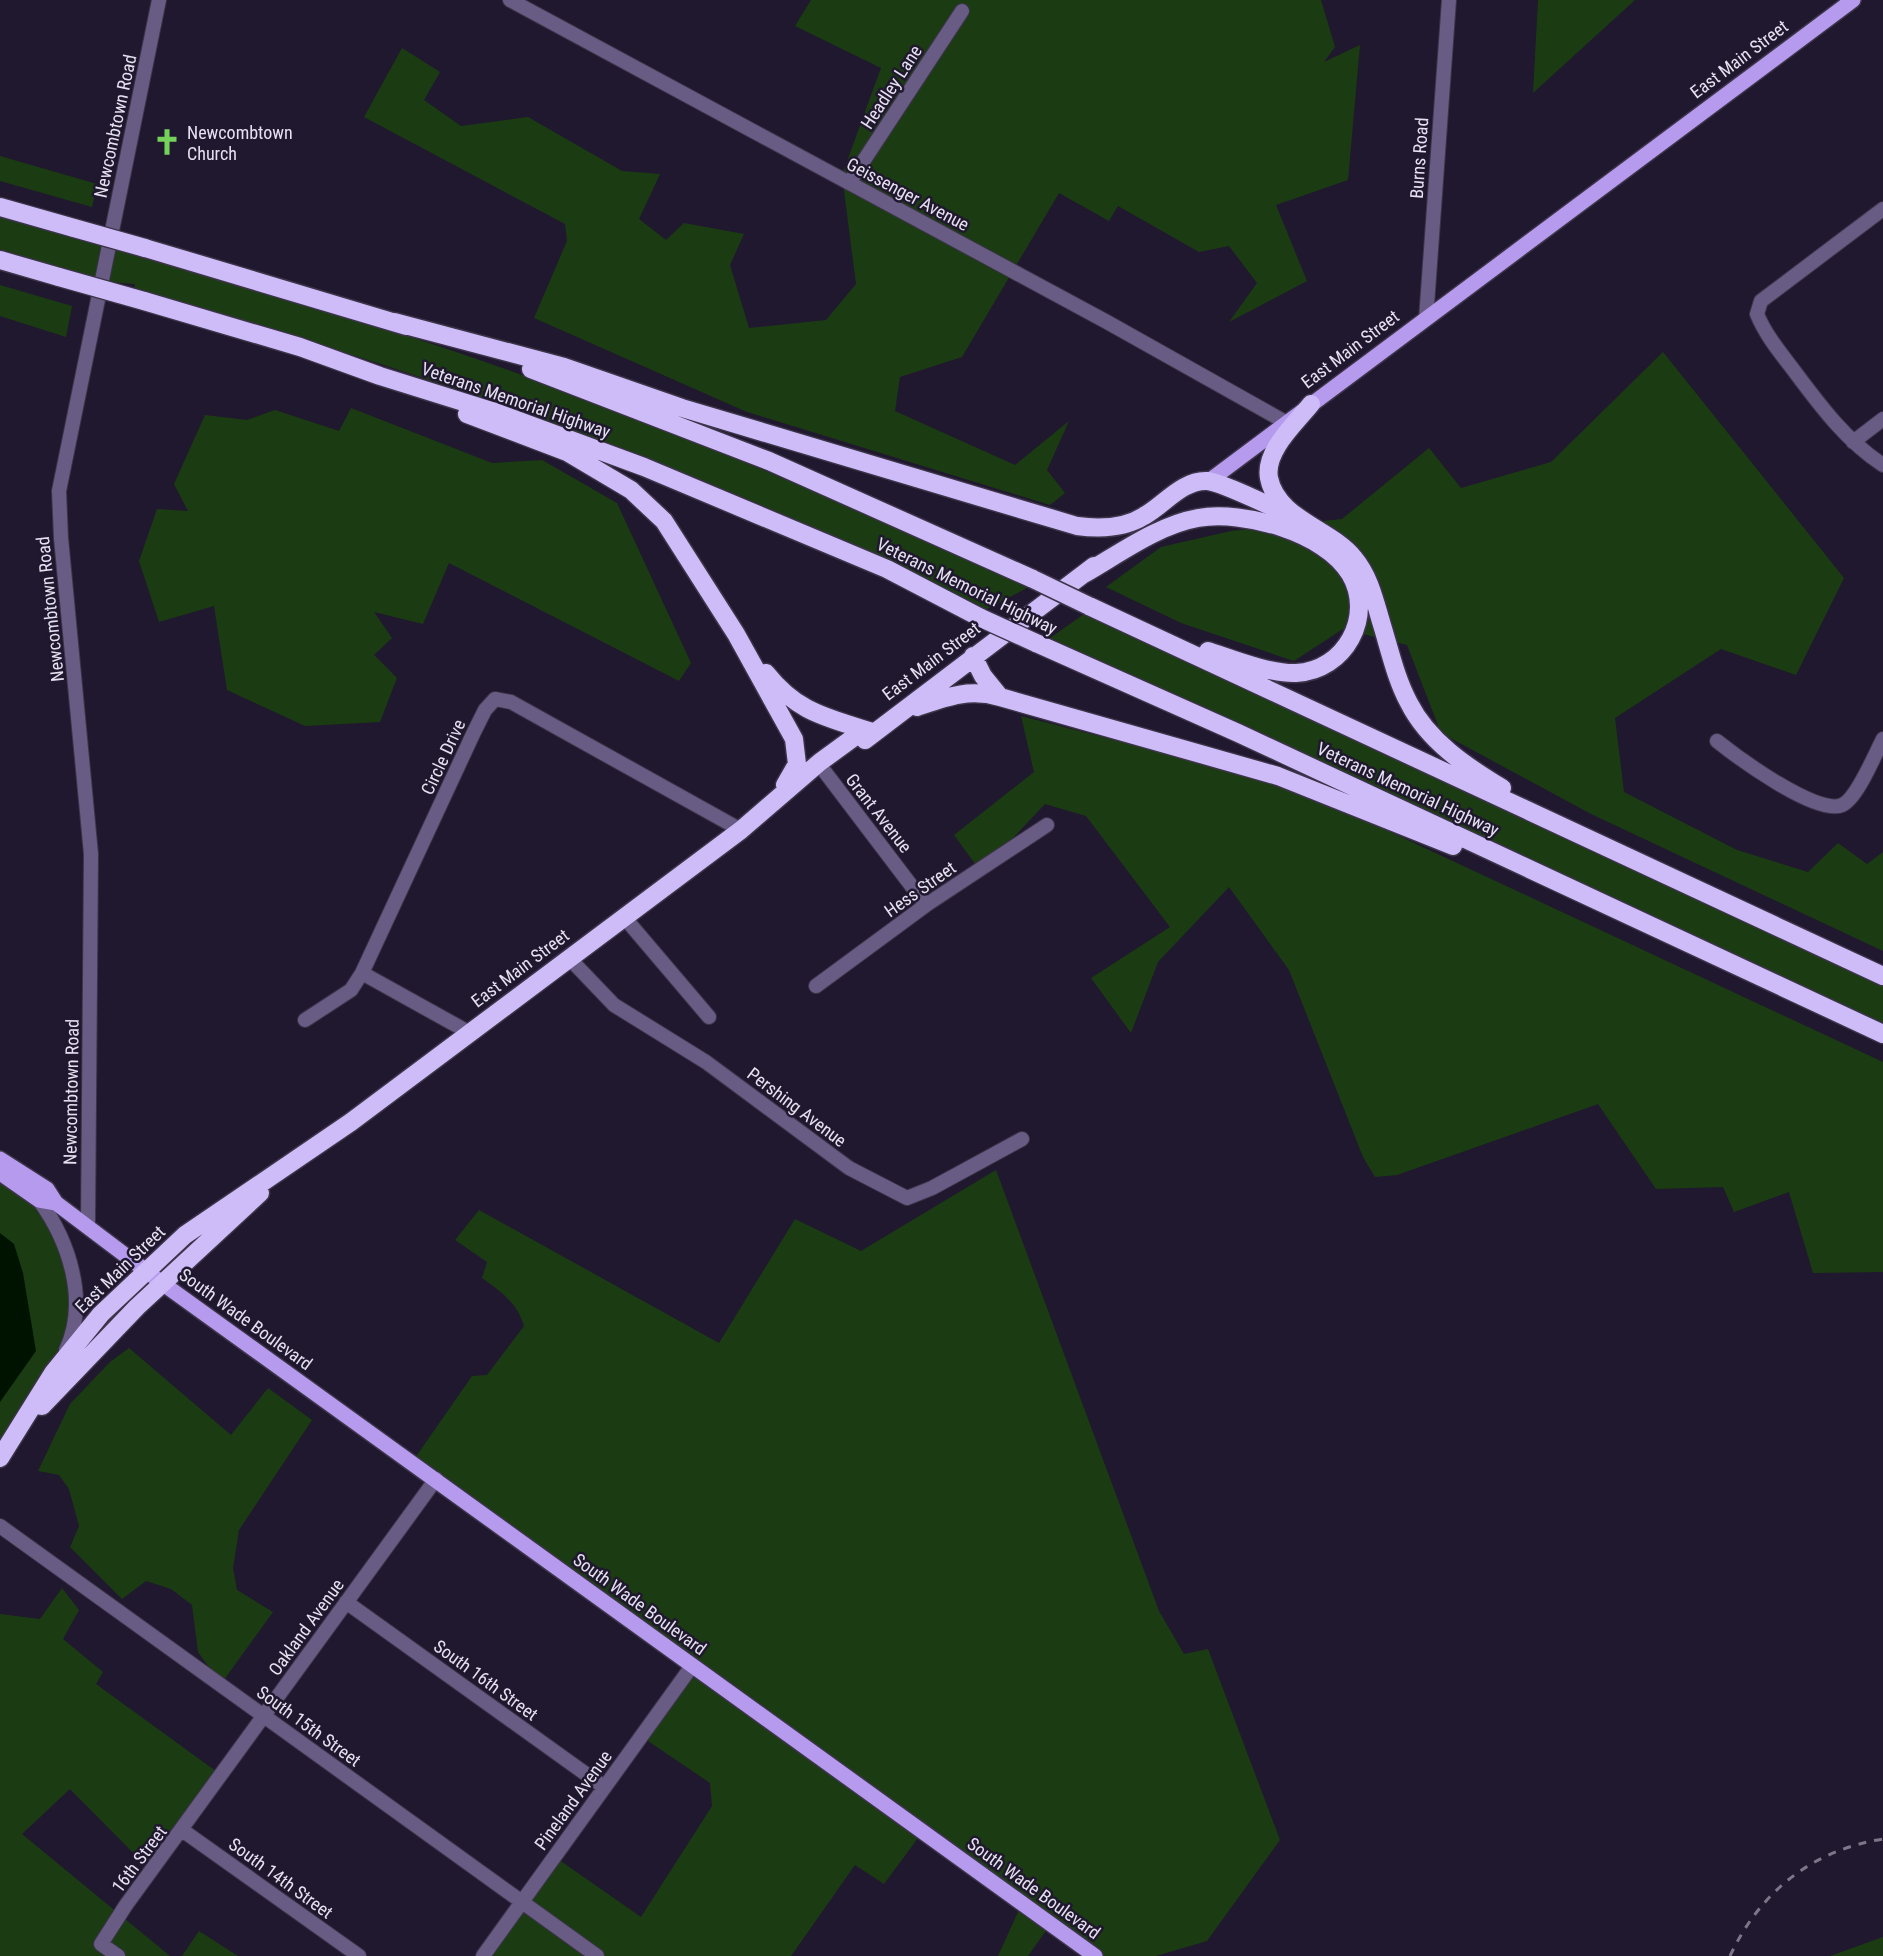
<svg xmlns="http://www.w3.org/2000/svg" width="1883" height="1956" font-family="'Roboto Condensed',sans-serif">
	<rect width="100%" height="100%" fill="#20182e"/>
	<path fill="#1b3c12" d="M811 0H1321L1335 47 1324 62 1360 45 1348 180 1276 205 1307 281 1229 322 1257 283 1229 246 1199 252 1118 206 1109 221 1059 193 962 357 900 377 895 411 1015 465 1069 421 1047 470 1065 493 1050 505 747 412 534 318 567 241 565 224 364 117 402 48 440 72 424 100 461 126 528 117 622 171 660 174 639 219 666 240 684 223 744 234 730 265 749 328 826 320 856 284 842 175 881 68 795 26Z
		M1538 0H1635L1533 93Z
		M0 156 97 184 92 207 0 181Z
		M0 212 72 233 103 246 94 281 0 254Z
		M114 247C246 287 379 324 508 370 686 433 857 510 1029 587L985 610C793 511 590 432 384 365 301 338 217 317 134 291L135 284 108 282Z
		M0 285 72 306 66 337 0 316Z
		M1663 352 1844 578 1796 675 1721 649 1615 718 1624 792 1737 850 1808 872 1838 843 1867 864 1883 852V951L1591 814 1441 733 1407 645 1343 629 1294 661 1181 623 1106 587 1161 547 1231 531 1342 519 1429 448 1461 488 1551 462Z
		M351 408 492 463 542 460 617 503 691 663 679 681 449 563 423 624 374 612 392 638 374 655 397 678 380 722 305 726 227 690 214 606 159 622 139 561 157 509 188 511 174 484 205 415 247 420 275 410 339 431Z
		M1087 612 1883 983V1026L1050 638Z
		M1021 716 1292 786 1883 1062V1272L1813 1273 1789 1192 1734 1212 1723 1187 1656 1189 1598 1104 1397 1175 1375 1177 1363 1157 1289 970 1229 887 1158 962 1131 1033 1091 978 1170 927 1086 816 1045 804 981 872 954 835 1034 772Z
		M996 1170 1159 1611 1184 1654 1208 1649 1280 1840 1207 1941 1156 1956H1100L1052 1922 1028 1956H998L1023 1901 924 1830 884 1884 855 1865 791 1956H484L555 1857 641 1917 712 1806 710 1783 642 1737 693 1662 415 1458 472 1376 487 1375 524 1326C518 1304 501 1291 482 1278L487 1262 455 1240 479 1210 719 1343 795 1219 861 1251Z
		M0 1173 39 1200 66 1250 74 1333 0 1459Z
		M129 1348 231 1435 268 1388 312 1420 239 1530 233 1568 237 1590 273 1612 221 1684 198 1652 192 1605 171 1589 146 1581 122 1599 70 1547 79 1526 69 1489 59 1475 38 1471 70 1404 110 1362Z
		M62 1588 79 1610 63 1639 103 1672 96 1684 224 1777 154 1874 70 1789 22 1834 170 1956H0V1614L40 1619Z
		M199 1931 238 1956H182Z
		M1883 1937V1956H1830Z"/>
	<path fill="#001300" d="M0 1233 14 1244 23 1273 36 1351 0 1402Z"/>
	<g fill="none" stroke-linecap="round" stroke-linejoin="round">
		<defs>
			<path id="minor" d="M510 0 1107 322 1287 423
				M849 183 962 11
				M1883 209 1761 301 1757 314C1765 334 1779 351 1792 368 1819 404 1845 440 1883 465
				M1426 319 1449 0
				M1853 442 1883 419
				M1717 741C1737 757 1817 816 1842 805 1857 799 1875 754 1883 739
				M825 772 926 905
				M624 917 709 1017
				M569 958 614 1005 706 1062 849 1168 907 1198 932 1188 1022 1139
				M362 973 470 1033
				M816 986 926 905 1047 825
				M305 1020 351 990 362 973 474 732 485 710 495 699 511 702 741 830
				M39 1200C69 1241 89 1301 66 1350
				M88 1225 91 854 61 538 59 491 159 0
				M0 1526 597 1956
				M346 1602 604 1787
				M182 1830 359 1956
				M118 1956 101 1944 126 1905 436 1479
				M483 1956 692 1666"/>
			<path id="major" d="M1209 481 1853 0
				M0 1159 47 1189 56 1203 162 1283 1095 1956
				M0 1173 39 1200 56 1203"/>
			<path id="highway" d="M0 207 74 228
				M145 248 406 326
				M0 260 59 277
				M144 301 300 347 380 376 492 411 644 467 887 569 981 618
				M394 322 564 367 682 408 1077 526C1099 529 1125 528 1144 516 1164 505 1182 480 1207 481 1223 482 1286 514 1305 522
				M531 369 769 461 1033 579
				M1311 404C1296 423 1264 451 1269 478 1277 519 1331 529 1354 558 1370 577 1375 602 1382 625 1390 651 1396 679 1409 703 1428 741 1467 767 1502 788
				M467 414 567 452 631 490 664 521 736 634 794 739 797 764 785 785
				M1084 574C1119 554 1158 525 1198 518 1243 510 1325 532 1350 574 1375 616 1345 671 1296 673 1270 674 1232 659 1208 651
				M1089 606 1883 976
				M1036 643 1238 733 1883 1034
				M973 656 983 676 1000 697 1278 776 1453 846
				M766 673C798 713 826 717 872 732
				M917 707C946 697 969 688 1000 697
				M865 740 1094 566
				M42 1406 137 1307 260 1193
				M0 1458 53 1373 101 1314 185 1235 351 1122 741 830 820 762 857 735 872 732"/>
		</defs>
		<use href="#minor" stroke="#3c3449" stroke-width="16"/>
		<use href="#major" stroke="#3c3449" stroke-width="18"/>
		<use href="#highway" stroke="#3c3449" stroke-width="21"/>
		<use href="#minor" stroke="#685c84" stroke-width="14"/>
		<use href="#major" stroke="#b59aee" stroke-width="15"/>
		<use href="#highway" stroke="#cebcf9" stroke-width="18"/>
		<path stroke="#7d7689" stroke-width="3" stroke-dasharray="8 8" stroke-linecap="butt" d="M1730 1956C1760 1892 1812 1850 1883 1839"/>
		<defs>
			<path id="highway-bridge" d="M74 228 145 248
				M59 277 144 301
				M1033 579 1089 606
				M981 618 1036 643"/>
		</defs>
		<use href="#highway-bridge" stroke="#3c3449" stroke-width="21" stroke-linecap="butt"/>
		<use href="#highway-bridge" stroke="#cebcf9" stroke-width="18"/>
	</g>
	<defs>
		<symbol id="church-bare" viewBox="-9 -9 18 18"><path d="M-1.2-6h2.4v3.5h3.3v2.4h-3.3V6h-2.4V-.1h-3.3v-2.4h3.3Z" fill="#74d25b" stroke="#20182e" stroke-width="2.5" paint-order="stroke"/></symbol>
	</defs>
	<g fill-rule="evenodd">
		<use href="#church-bare" x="148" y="123" width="38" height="38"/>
	</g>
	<g text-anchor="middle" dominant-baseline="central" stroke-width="5" stroke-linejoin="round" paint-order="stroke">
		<g font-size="18" fill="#e6e1f1" stroke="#20182e">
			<text transform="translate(1739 59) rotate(-37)">East Main Street</text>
			<text transform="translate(891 87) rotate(-57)">Headley Lane</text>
			<text transform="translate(115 126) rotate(-78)">Newcombtown Road</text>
			<text transform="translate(1419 158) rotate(-86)">Burns Road</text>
			<text transform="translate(908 194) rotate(28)">Geissenger Avenue</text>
			<text transform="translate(1350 349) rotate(-37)">East Main Street</text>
			<text transform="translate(516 400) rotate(19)">Veterans Memorial Highway</text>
			<text transform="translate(967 586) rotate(26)">Veterans Memorial Highway</text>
			<text transform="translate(50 609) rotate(-96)">Newcombtown Road</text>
			<text transform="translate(931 661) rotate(-37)">East Main Street</text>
			<text transform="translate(443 757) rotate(-65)">Circle Drive</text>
			<text transform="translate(1408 789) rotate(25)">Veterans Memorial Highway</text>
			<text transform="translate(879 813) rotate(52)">Grant Avenue</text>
			<text transform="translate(920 889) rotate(-35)">Hess Street</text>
			<text transform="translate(520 968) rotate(-37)">East Main Street</text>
			<text transform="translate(71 1092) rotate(-89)">Newcombtown Road</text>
			<text transform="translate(797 1107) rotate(37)">Pershing Avenue</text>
			<text transform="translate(120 1269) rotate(-44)">East Main Street</text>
			<text transform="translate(246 1319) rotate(36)">South Wade Boulevard</text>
			<text transform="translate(640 1604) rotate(36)">South Wade Boulevard</text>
			<text transform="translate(306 1627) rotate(-54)">Oakland Avenue</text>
			<text transform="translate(486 1680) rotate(36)">South 16th Street</text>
			<text transform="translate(309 1726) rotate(36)">South 15th Street</text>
			<text transform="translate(573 1800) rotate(-54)">Pineland Avenue</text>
			<text transform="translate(139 1859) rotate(-53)">16th Street</text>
			<text transform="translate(281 1878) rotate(36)">South 14th Street</text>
			<text transform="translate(1034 1888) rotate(36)">South Wade Boulevard</text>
		</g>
		<g font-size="18" fill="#e6e1f1" stroke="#20182e" text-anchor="start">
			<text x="187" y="132">Newcombtown<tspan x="187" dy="21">Church</tspan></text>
		</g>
	</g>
</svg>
